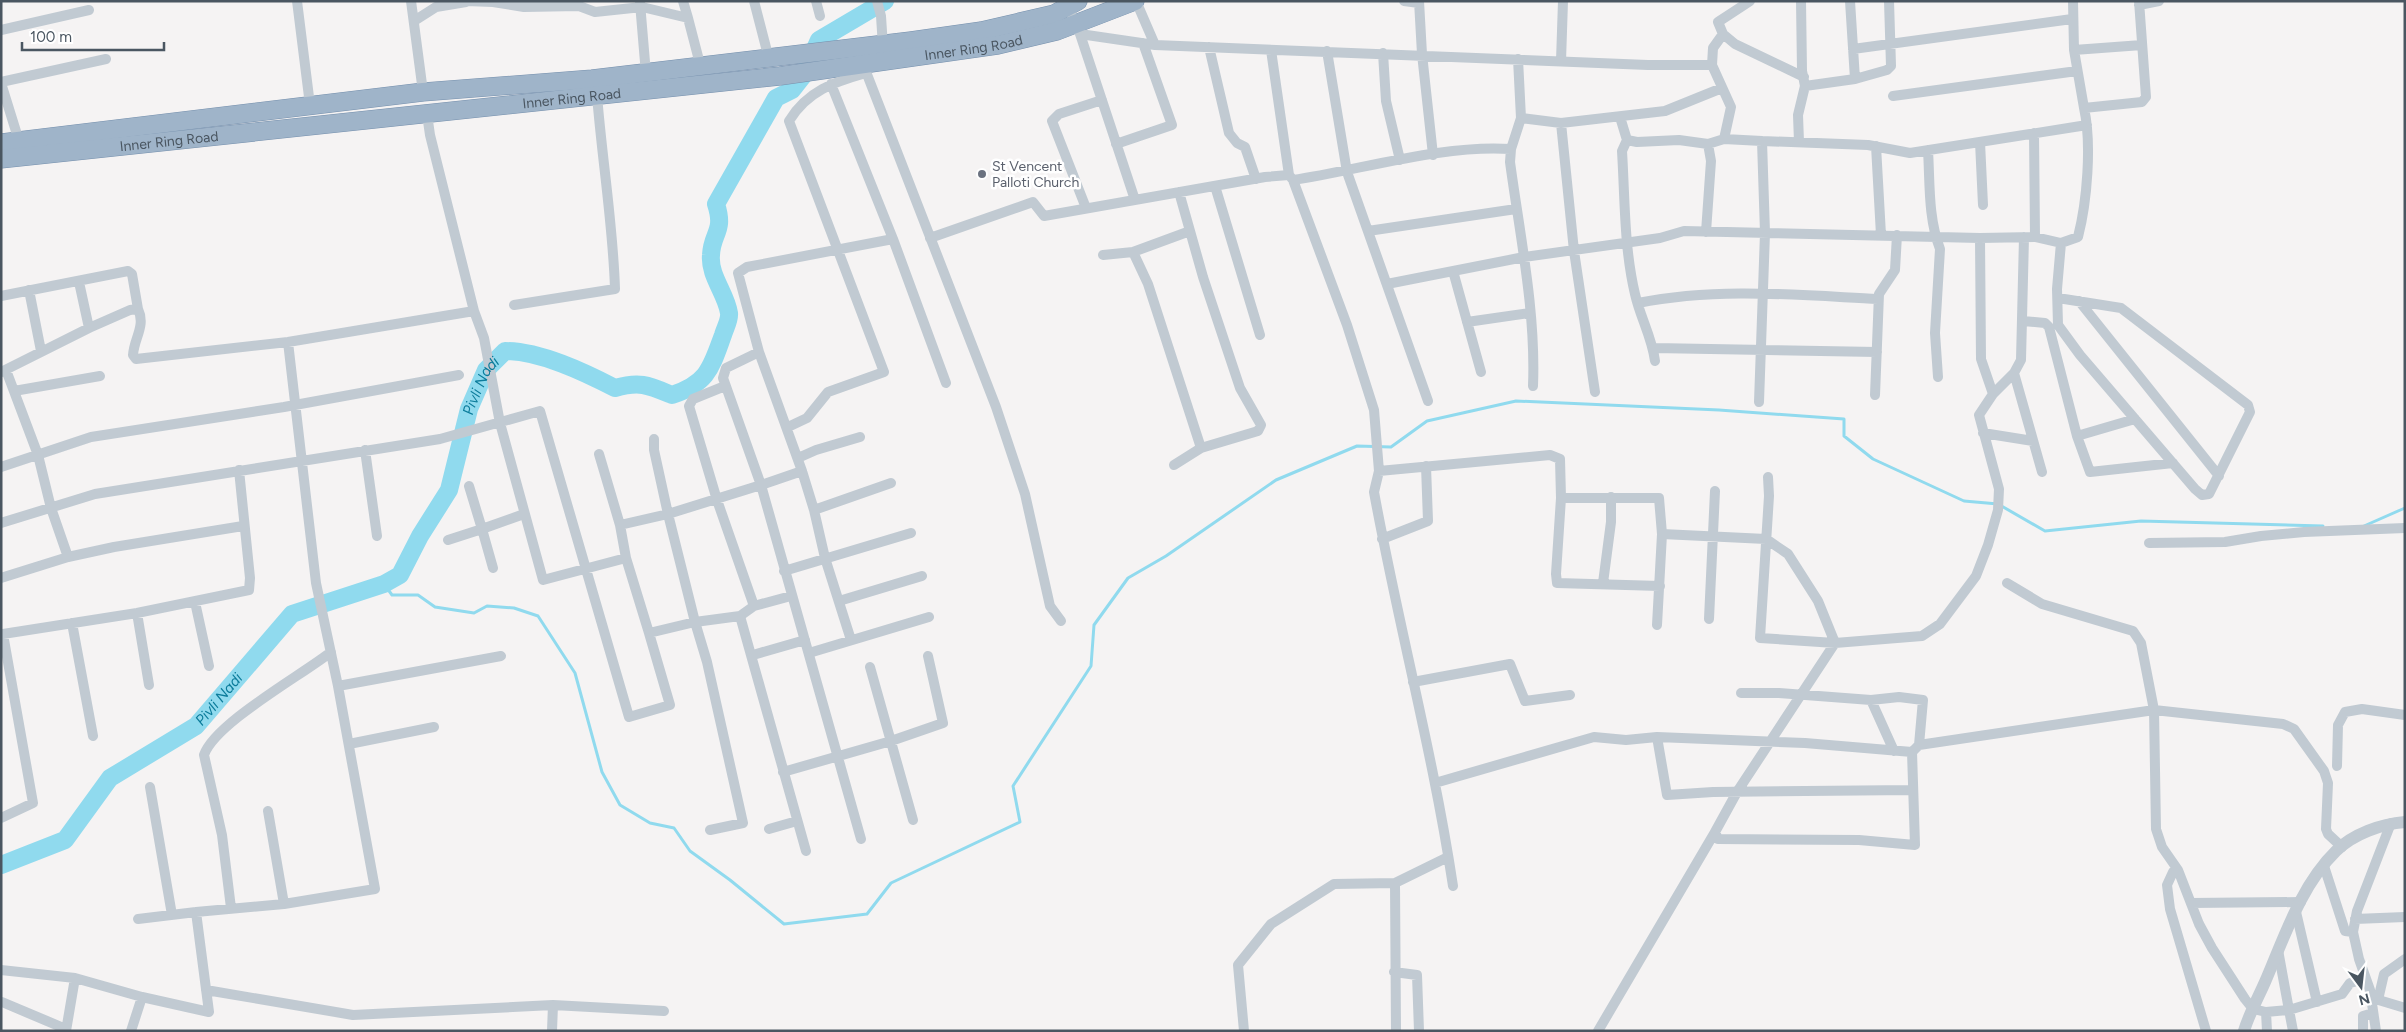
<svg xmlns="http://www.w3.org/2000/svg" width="2406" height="1032" font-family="Figtree,sans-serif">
	<rect width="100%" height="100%" fill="#f5f3f3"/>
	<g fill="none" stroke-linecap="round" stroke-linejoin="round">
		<path stroke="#90daee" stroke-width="3" d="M2364 526 2405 508
			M384 584 392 595H418L435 607 474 613 487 606 514 608 538 616 575 673 602 772 620 805 650 823 674 828 690 851 730 880 784 924 867 914 891 883 1020 822 1013 786 1091 666 1094 625 1128 578 1166 556 1276 480 1357 446 1391 447 1427 421 1516 401 1719 410 1844 419V436L1873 459 1964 501 1998 504 2045 531 2141 521 2323 526"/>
		<path stroke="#90daee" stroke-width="18" id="s1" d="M1 865 65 840 110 778 196 726 292 614 384 584 400 575 420 536 449 490 469 409 486 370 505 351C540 351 584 372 615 388 640 381 648 385 672 395 708 383 711 368 723 335 725 328 730 320 729 313 726 293 709 276 711 255 712 232 725 232 716 204L776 98 792 90 803 76 819 40 885 1"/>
		<defs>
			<g id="trunk">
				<path d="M1 143 423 92 592 79 910 41 981 31 1054 14 1078 1"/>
				<path id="s2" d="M1 159 780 76 998 45 1057 31 1135 1"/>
			</g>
		</defs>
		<use href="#trunk" stroke="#7690ad" stroke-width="19"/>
		<path stroke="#c1cad2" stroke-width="10" d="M297 1 310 105
			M411 1 423 92
			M466 1 493 2 524 7 579 6 595 12 642 7 688 18 701 68
			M683 1 688 18
			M754 1 769 59
			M816 1 820 16
			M877 1 881 16 883 47
			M1136 1 1155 45
			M1404 1 1419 3
			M1419 1 1422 54 1433 155
			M1750 1 1718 22 1723 34 1735 44 1804 77
			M1801 1 1802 71 1805 86 1855 79 1850 1
			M2073 1 2074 50 2084 108
			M640 3 646 74
			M1066 3 1080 34 1135 200
			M2139 5 2159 1
			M414 21 436 7 466 2
			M1 30 89 10
			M1080 34 1155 45 1648 65H1712
			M1723 34 1713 48 1712 65 1731 107 1724 139
			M1209 47 1229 133 1237 143 1245 147 1256 179
			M1853 49 2072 19
			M1271 50 1289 175
			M2074 50 2142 45
			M1327 51 1347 172 1428 401
			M1383 53 1386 101 1400 160
			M1518 59 1521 118 1511 149 1510 162C1520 236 1536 312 1533 386
			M1561 61 1563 1
			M863 64 996 407 1025 494 1050 606 1061 621
			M1855 79 1887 70 1891 66 1889 1
			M1 82 106 59
			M1 83 19 141
			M831 84 893 239 946 383
			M1893 96 2077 71
			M1620 117 1627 140 1622 151C1625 199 1624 248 1635 294 1640 317 1652 337 1655 361
			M1521 118 1561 123 1665 111 1722 88
			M1561 123 1574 251 1595 392
			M2034 133 2035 237
			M1627 140 1637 142 1679 140 1708 144
			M1799 142 1798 115 1805 86
			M1980 142 1983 205
			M1116 144 1172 125 1143 43
			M1876 146 1881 235
			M1928 150C1930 183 1928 218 1940 249L1935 333 1938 377
			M1293 180 1347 325 1374 410 1379 471 1374 492C1398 624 1433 753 1453 886
			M1215 186 1260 335
			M1179 192 1203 277 1240 388 1261 425 1258 431 1201 448
			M1086 208 1052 121 1059 114 1102 100
			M1368 231 1516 209
			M1706 232 1711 161 1708 144 1724 139 1762 141
			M930 238 1033 202 1044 216 1265 177 1289 175 1293 180C1360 170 1444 144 1511 149
			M1980 238 1981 359 1993 394 2014 373 2021 360 2024 237
			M1103 255 1133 252
			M1453 271 1481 372
			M79 282 89 328
			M1387 284 1524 257 1660 238 1684 231 1980 238 2035 237 2061 243
			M29 290 41 351
			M1 296 128 271 132 274 138 309
			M2058 298 2121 308 2248 405 2250 412 2209 494 2202 495 2195 489 2080 355 2058 325 2057 289 2061 243 2078 237C2087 202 2092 144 2084 108L2142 102 2146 97 2139 1
			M2079 301 2219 476
			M1638 303C1717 287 1798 295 1878 299
			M514 305 615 289C613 224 602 159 597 95
			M474 311 484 338 500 423 543 580 626 558 649 633 695 622 707 662 743 823 710 830
			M2023 321 2045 323 2049 327 2077 436 2090 472 2173 463
			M1467 322 1530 313
			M1654 348 1877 352
			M759 352 802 471 761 485 861 839
			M6 370 38 455 51 508 68 557
			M1 372 89 328 130 310 138 309C146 326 134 338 133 355L136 359 288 342 474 311 430 135 427 114
			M2014 373 2042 472
			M725 386 693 399 689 406 717 500 754 606
			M14 391 100 376
			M1875 395 1879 294 1895 270 1897 235
			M1759 402 1765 233 1762 141 1868 145 1910 153 2087 125
			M788 427 807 418 828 392 884 372 789 121C807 91 834 82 866 73
			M1983 433 2033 441
			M2077 436 2135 419
			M654 439V450L668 514 761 485 723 378 726 368 759 352 738 273 747 267 893 239
			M365 450 377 536
			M599 454 620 525
			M798 458 816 450 860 437
			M1174 465 1201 448 1148 284 1133 252 1190 231
			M1 467 91 437 284 407 459 375
			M802 471 814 510 825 558 851 640
			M1379 471 1550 455 1560 459 1561 498 1556 574 1557 583 1660 586
			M1768 477 1769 496 1760 638 1835 643 1922 636 1940 624 1976 576 1988 545 1998 510 1999 489 1979 415 1993 394
			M1561 498H1659L1662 534 1657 625
			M814 510 891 483
			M1 523 95 494 440 439 540 411 629 717 670 705 649 633
			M1662 534 1766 539 1788 554 1818 601 1835 643 1737 792 1715 832 1718 839 1859 840 1915 845 1912 752 1919 745 2154 710 2156 829 2162 847 2178 870
			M1382 539 1428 521 1426 466
			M448 540 482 529 469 486
			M2149 543 2225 542 2261 536 2304 532 2405 528
			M626 558 620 525 668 514 695 622 740 616
			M493 568 482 529 524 514
			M784 571 911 533
			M1 578 68 557 114 547 243 526
			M1603 583 1611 522V497
			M2007 583 2042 604 2133 631 2141 643 2154 710 2283 724 2294 729 2324 771 2328 783 2326 829 2328 834 2342 847
			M791 596 754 606 740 616 806 851
			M839 601 922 576
			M195 602 209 666
			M137 613 149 685
			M1709 619 1715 491
			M72 623 93 736
			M809 653 929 617
			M753 655 805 640
			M870 667 913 820
			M1413 682 1510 664 1525 701 1570 695
			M338 686 501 656
			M1741 693H1779L1871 700 1899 697 1923 700 1919 745
			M1871 700 1894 751
			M349 744 434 727
			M1912 752 1805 743 1657 737 1667 795 1713 792 1913 790
			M2337 766 2338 725 2345 712 2362 709 2405 715
			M783 772 891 741 943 723 928 656
			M1435 783 1594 737 1626 740 1657 737
			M150 787 172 915
			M1 818 33 803 3 634 137 613 249 590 250 578 239 470
			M769 829 797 821
			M2324 866 2345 931 2353 932
			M1395 883 1396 1031
			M2191 903 2301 902
			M284 904 375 889 338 686 316 583 288 342
			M231 908 222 835 204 755C215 723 302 675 331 652
			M2296 912 2317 1002
			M138 919 196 912
			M2355 919 2405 917
			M2278 950 2289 1010 2342 994 2350 983 2366 979
			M1 970 75 978 142 997 131 1031
			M1394 972 1417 975 1419 1031
			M206 990 353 1015 553 1005 664 1011
			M142 997 209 1012 196 912 284 904 268 811
			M2372 998 2405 1008
			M2378 1000 2384 974 2405 959
			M2 1002 66 1029
			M2266 1012 2267 1031
			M66 1031 75 978
			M552 1031 553 1005
			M1244 1031 1238 965 1271 924 1334 884 1395 883 1448 857
			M1598 1031 1715 832
			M2206 1031 2170 909 2167 885 2173 872 2178 870 2199 924 2212 948 2245 999 2253 1009 2266 1012 2289 1010 2293 1031
			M2363 1031V1016L2373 1013
			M2376 1031 2370 990 2359 959 2353 932 2357 911 2391 823"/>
		<path stroke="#c1cad2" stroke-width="12" d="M2244 1031C2249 1014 2258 998 2265 982 2284 938 2301 885 2336 851 2353 834 2381 824 2405 822"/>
		<use href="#trunk" stroke="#9fb4c9" stroke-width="18"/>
	</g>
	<circle fill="#6b7280" stroke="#fff" stroke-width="2" cx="982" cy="174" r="5"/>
	<g text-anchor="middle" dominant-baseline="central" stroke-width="5" stroke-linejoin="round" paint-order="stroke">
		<g font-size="14" fill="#4a5661" stroke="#fff">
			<text stroke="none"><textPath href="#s2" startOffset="979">Inner Ring Road</textPath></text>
			<text stroke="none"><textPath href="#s2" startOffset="574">Inner Ring Road</textPath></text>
			<text stroke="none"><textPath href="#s2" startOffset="169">Inner Ring Road</textPath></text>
		</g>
		<g font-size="14" fill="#5b616d" stroke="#fff" text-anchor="start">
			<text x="992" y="166">St Vencent<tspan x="992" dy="16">Palloti Church</tspan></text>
		</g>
		<g font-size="15" font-style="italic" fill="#0c7c9b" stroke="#fff">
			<text stroke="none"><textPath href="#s1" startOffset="716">Pivli Nadi</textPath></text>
			<text stroke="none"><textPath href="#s1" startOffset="281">Pivli Nadi</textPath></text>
		</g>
	</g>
	<rect width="2406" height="1032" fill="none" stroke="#4a5661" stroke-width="5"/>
	<g transform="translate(2361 987) rotate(165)" stroke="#ffffff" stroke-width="4" paint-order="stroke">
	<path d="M0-4L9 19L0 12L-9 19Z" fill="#4a5661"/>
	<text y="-8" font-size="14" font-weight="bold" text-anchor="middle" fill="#4a5661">N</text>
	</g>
	<path d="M22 42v8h142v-8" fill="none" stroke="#4a5661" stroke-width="2.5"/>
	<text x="30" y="42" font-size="15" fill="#4a5661" stroke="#ffffff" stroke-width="4" paint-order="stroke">100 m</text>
</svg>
